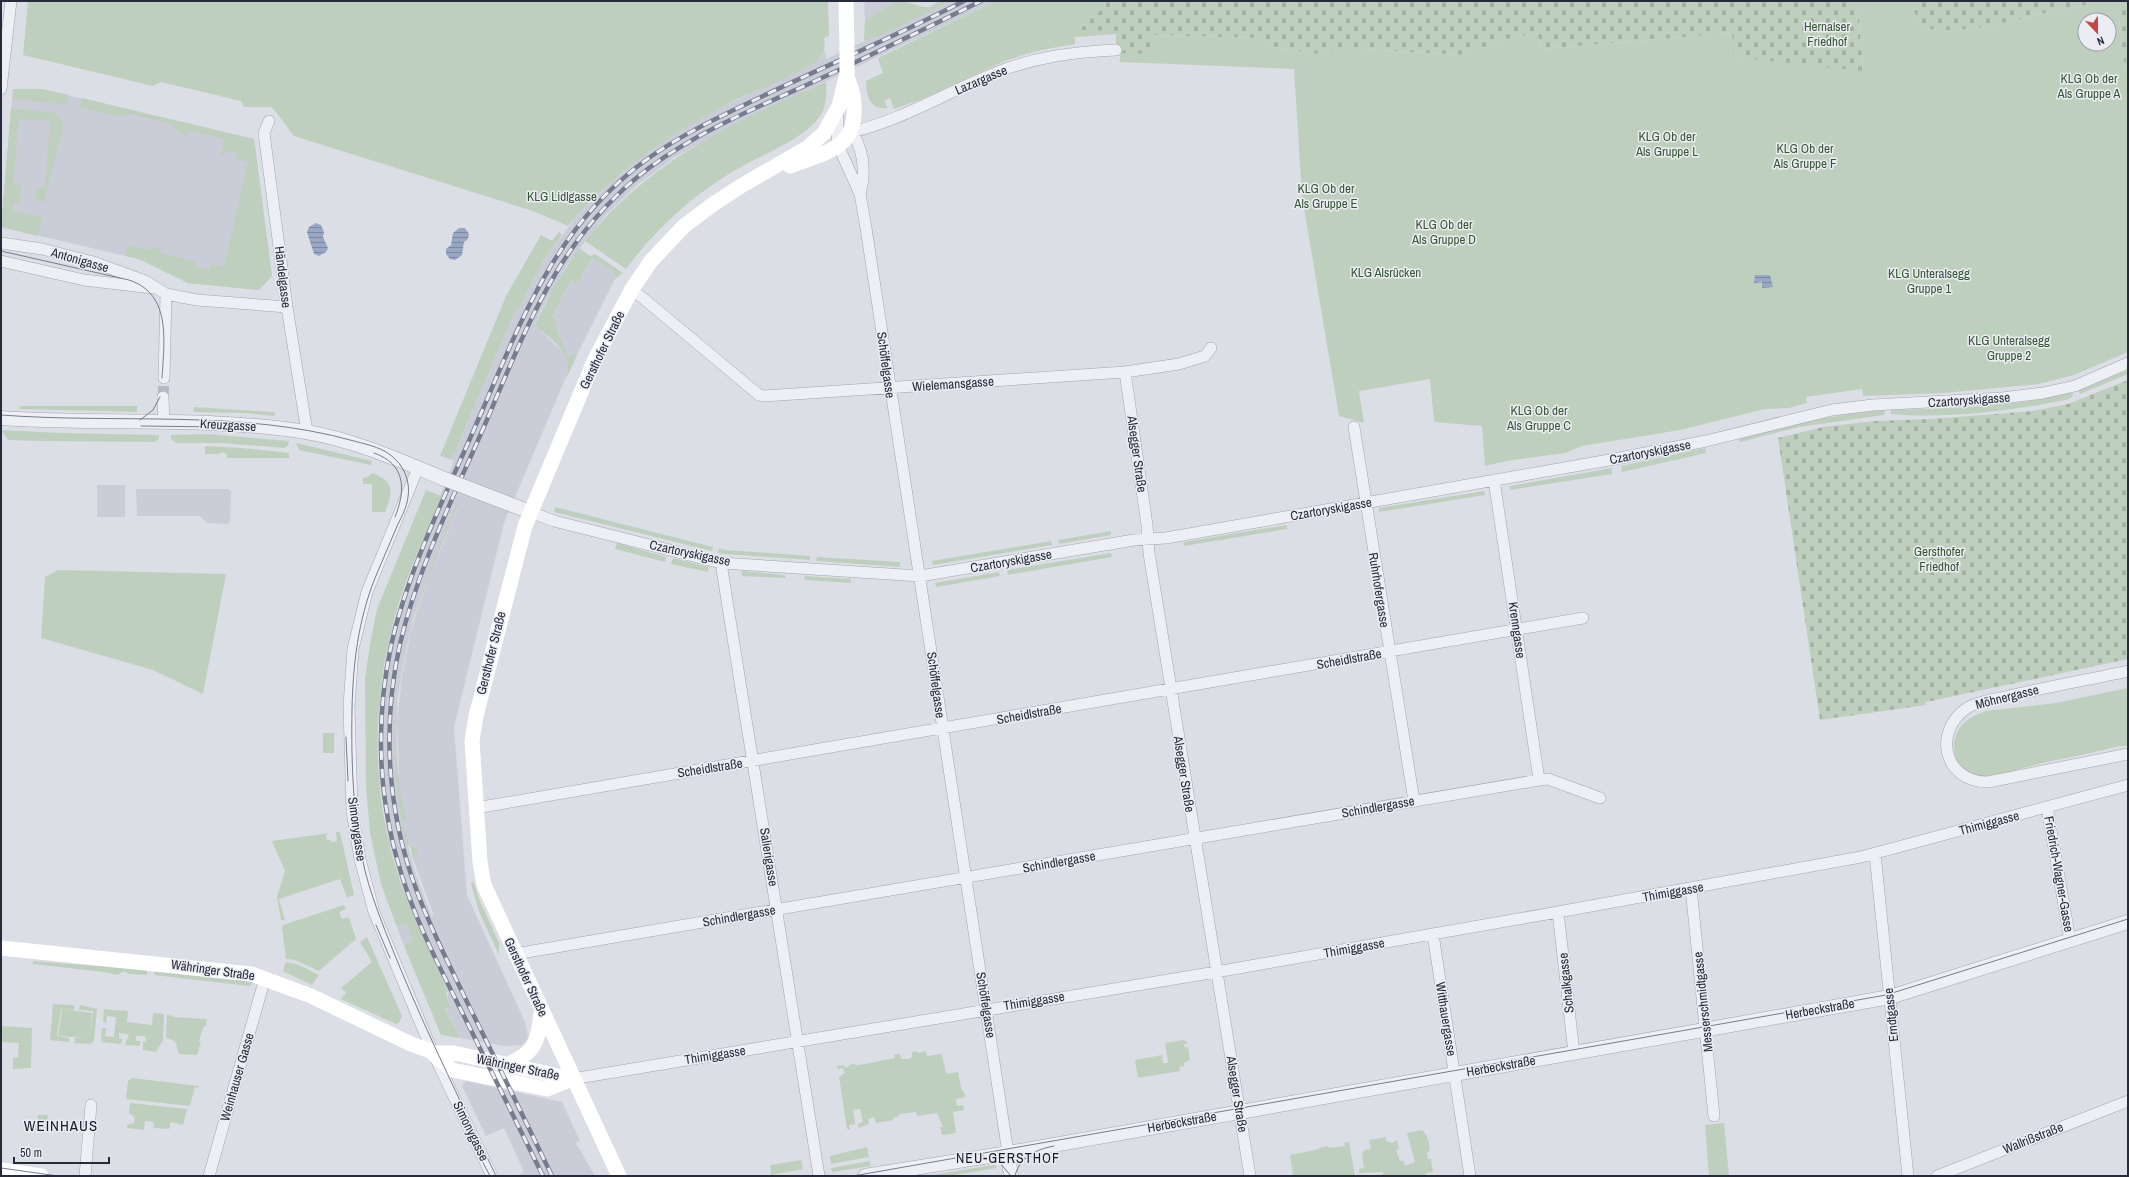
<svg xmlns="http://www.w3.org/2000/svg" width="2129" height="1177" font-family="'Archivo Narrow',sans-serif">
	<defs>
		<pattern id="cemetery-stones" width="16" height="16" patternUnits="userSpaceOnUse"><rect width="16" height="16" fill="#bfcfbd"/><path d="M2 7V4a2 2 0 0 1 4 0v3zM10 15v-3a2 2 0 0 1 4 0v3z" fill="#a4b2a3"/></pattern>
		<pattern id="water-rules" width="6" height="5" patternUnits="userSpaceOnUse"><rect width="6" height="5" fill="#98a7c4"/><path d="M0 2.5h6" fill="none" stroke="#7c88a0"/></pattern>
	</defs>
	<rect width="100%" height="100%" fill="#dcdee5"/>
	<path fill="#cacdd7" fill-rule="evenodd" d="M868 1H895L865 20 864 3Z
		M952 1H996L727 128 675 157 638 184 605 216 569 262 542 308 535 325 563 352 568 362 569 370 504 523 454 727 467 895 525 1022 528 1038 522 1045 504 1046 460 1038 445 1008 453 1004 449 1005 447 1002 448 994 445 985 409 907 389 841 379 776V702L390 634 411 571 440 500V496L454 461 450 459 458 446 516 307 520 306 544 260 576 217 611 182 656 145 699 119 821 58 825 51 826 59ZM457 504H459L430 575 411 633 402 678 397 721 399 785 406 820 403 821 409 843 419 850 413 859 433 913 432 917 415 872 401 819 396 748 397 700 405 654 414 617 429 574Z
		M13 89H41L254 139 272 276 259 290 188 283 139 259 1 227Z
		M592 258 614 271 615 279 578 353 568 358 558 338 560 337 552 317 571 280 578 283Z
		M97 485H125V517H97Z
		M136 489H228L231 491 230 522 227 524 207 523 200 516H137Z
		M407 923 413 940 404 946 396 925 399 926Z
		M466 1081 562 1102 580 1141 576 1143 577 1146H578L595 1176H517L524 1172 504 1128 486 1136 462 1086Z"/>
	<path fill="#bfcfbd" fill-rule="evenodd" d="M28 1H828L829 36 824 38C825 45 826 52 820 58 804 73 758 89 736 100 669 134 618 169 568 226L533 211 294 136 272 107H244L241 101 161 82 153 86 23 55Z
		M895 1H903L923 7H929L940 1H952L879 36 864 41 865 20Z
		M996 1H1108L1097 14 1079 28 1121 31 1120 48H1116V34L1075 37V44L1041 50 1007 60 922 99 894 109 890 98 884 101 888 108C870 111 866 95 866 81L883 73 878 58Z
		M1858 1H1911L1912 7 1922 28C1957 35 2006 23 2041 14 2061 9 2082 6 2102 1H2117L2128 93V352L2074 375 2038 384 1944 393 1863 396 1862 389 1806 397 1807 403 1789 408 1765 409 1680 430 1582 446 1565 453 1506 461 1485 466 1482 426 1434 422 1430 379 1359 391 1364 423 1339 416 1302 196 1294 69 1120 62V53L1153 35 1260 38 1273 47 1319 54 1339 49H1361L1463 55 1513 37 1538 33 1540 49 1732 33 1735 57 1863 70ZM2085 20H2109V44H2085Z
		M826 82C827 92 826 107 821 115 803 140 765 153 739 168 695 193 656 228 626 269L585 241C649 161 734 121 826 82Z
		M13 89H41L69 95 66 105 12 98Z
		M82 98 254 139 272 276 259 290 188 283 139 259 125 256 128 245 149 250 152 247 161 249 160 253 198 262 197 267 209 270 210 264 224 267 248 162 235 159 236 153 224 151 223 156H220L224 139 188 131 186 136 181 134 171 124 131 114 120 117 80 108Z
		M11 108 56 113 63 123 62 133 44 202 36 200 37 187H45L50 121 19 119 13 184 21 185 20 203H14L13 211 42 217 38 236 1 227Z
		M559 232 562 235 544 260 520 306 516 308 456 450 450 459 440 456 506 296 541 235 552 241Z
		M579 248 590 256 595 254 623 273 615 279 614 271 592 258 578 283 571 280 552 317 557 320 555 325 568 357 578 353 567 377C573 353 552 340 535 325L552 290Z
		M2128 370V374L2080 394 2078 390Z
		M2072 392 2073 396 2069 399C2016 411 1945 419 1891 414V410C1952 408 2013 408 2072 392Z
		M20 406H137V412L19 409Z
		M194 407 274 412 275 416 245 413 193 412Z
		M1885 410 1884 415 1799 427 1740 442 1739 439C1787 425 1834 414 1885 410Z
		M1 430 60 433 159 435V439L154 442 41 441 40 439 39 441 8 440Z
		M207 434 289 441 288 446 284 448 222 443H176L171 439V435Z
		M296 443 372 461 371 465 299 450Z
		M205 446 241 448 289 453V458H227V455L223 452 218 454H205Z
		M1705 448 1706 453 1622 472 1621 466Z
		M1612 468V474L1510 490V486Z
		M372 473C395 482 393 491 385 512H372V484H363V478L368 477Z
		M426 490 441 496V500C421 544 400 589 390 636 372 714 373 798 398 874 410 913 429 948 445 985 448 994 446 998 449 1005H453L445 1009 460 1038 441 1035 404 946 413 940 407 924 399 926 396 925 381 884 370 833 366 786 365 679 370 644 377 609Z
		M1484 491 1485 495 1379 512V508Z
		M457 503 459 504C416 601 377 713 407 820L403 821 409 843 419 850 413 859 410 845 407 846C377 725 409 614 457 503Z
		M555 507 713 547 712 551 554 512Z
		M1286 525 1287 529 1184 546V542Z
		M1111 531V535L1059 544 1058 540Z
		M1051 541 1052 545 933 565 932 561Z
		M617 543 666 557 665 562 615 549Z
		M719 548 725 550 810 556V560L725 554 718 553Z
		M1111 553 1112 557 1008 575 1007 570Z
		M817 557 900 562V567L816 561Z
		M673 558 709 567 708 572 671 564Z
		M58 570 226 574 203 694 153 670 41 638 45 577Z
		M742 571 785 575V578L742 576Z
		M999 572 1000 576 936 587 935 583Z
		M805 576 851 579V583L804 580Z
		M2128 688V746C2118 745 2105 750 2095 752 2072 757 2049 761 2027 767 2008 772 1987 783 1968 773 1951 764 1950 738 1962 725 1968 718 1976 715 1985 711L2056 703Z
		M323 733H334V753H323Z
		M336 832H340L354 895 347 898 340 879 279 899 285 920H281L277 897 285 871 272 841 330 833 326 835 327 840H331V842L337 841Z
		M473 881 479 899 499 943V955L480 914 471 884Z
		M344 905 346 909 339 912 342 919 349 917 356 939 319 971 295 960 286 959 282 928 283 925Z
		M367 937 402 1016 399 1023 396 1024 341 999 346 993 341 988 372 962 360 942Z
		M33 961 147 970V975L129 974 124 971 118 975 104 972 33 964Z
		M286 962 299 965 319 975 312 985 283 971Z
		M155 971 240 980 254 983 249 986 154 975Z
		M53 1004 74 1005V1010L61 1009 57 1036 69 1038V1042L50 1040Z
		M80 1005 97 1009 94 1041 90 1044 74 1043 75 1038H86L58 1036 62 1009 92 1013 89 1039 93 1011 79 1010Z
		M104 1009 128 1011 127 1022 152 1025 153 1013 164 1014 163 1040 156 1052 143 1050V1042H146V1038L144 1036H136V1041H140V1046L125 1045 129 1034 119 1033V1038L122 1039 121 1044 101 1042 102 1028H106L105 1036 114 1037 116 1017 107 1016 106 1023 103 1022Z
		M167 1015 173 1016V1017L207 1019 206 1026H204L199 1041 201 1042 197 1055 179 1054 175 1041 166 1038Z
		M1 1026 32 1028 31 1068 13 1069V1058L18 1057 19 1043 1 1042Z
		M1184 1040 1188 1044H1184L1185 1048 1188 1047 1190 1060 1184 1063V1066L1179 1067 1180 1071 1138 1078 1135 1060 1162 1055 1163 1063H1168L1165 1043Z
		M917 1051 918 1053 926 1051 927 1056 942 1054 946 1074 958 1072 961 1087 966 1097 956 1099 957 1106 963 1105 964 1110 953 1112 956 1133 942 1135 940 1127H943L937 1113 917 1116 916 1112 900 1114 898 1117 893 1118V1120L876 1123 874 1117 868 1119 869 1124 859 1128 858 1124 863 1122 860 1109 853 1110 855 1124 849 1125 850 1129H847L839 1077 845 1073 842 1068 838 1069 837 1066 844 1065 845 1068 852 1064 859 1065 895 1058 894 1055 900 1054 901 1059H909L912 1057V1052Z
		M132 1078 199 1086 198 1088 195 1087 190 1106 126 1099 128 1081Z
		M130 1103 187 1109 183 1125 171 1122 169 1129 153 1128 154 1122 145 1121 144 1130 127 1128V1125L134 1123 135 1118 129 1113Z
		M38 1115H48L46 1128 33 1130V1120H38Z
		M1724 1123 1729 1176H1709L1705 1125Z
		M1422 1130C1428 1134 1429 1144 1430 1151L1427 1152 1428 1159H1431L1433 1172 1426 1173V1176H1383V1172L1359 1173V1169L1364 1168 1362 1155 1364 1150 1371 1149 1369 1140 1386 1137V1141L1392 1143 1397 1140 1399 1149 1396 1150 1400 1161 1403 1160 1405 1166 1415 1162 1407 1133Z
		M1349 1142 1355 1176H1293L1290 1155 1319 1149V1148L1328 1146 1329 1148 1345 1146 1344 1143Z
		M867 1147 869 1157 831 1164 830 1156Z
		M801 1160 803 1169 771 1175 770 1165Z
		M870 1161 871 1166 832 1172 831 1168Z
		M993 1165H996V1168L949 1176H926Z"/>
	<path fill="url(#cemetery-stones)" d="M1108 1H1858L1863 71 1734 57 1732 33 1540 49 1538 33 1513 37 1463 55 1361 49H1339L1319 54 1273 47 1260 38 1154 35 1152 54 1120 53V31L1080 30 1079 28 1097 14Z
		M1911 1H2102C2082 6 2061 9 2041 14 2004 23 1960 35 1922 28L1912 7Z
		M2117 1H2128V93Z
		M2128 380V659L1926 702V705L1820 720 1778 438 1823 427 1874 421 1931 419 2033 411 2068 404Z"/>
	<path fill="url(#water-rules)" d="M316 223 321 225 324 232 323 237 328 248 326 252 319 256 314 254 307 232 309 227Z
		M459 228H465L469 234 468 239 464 242 462 255 455 260 450 259 446 254V249L451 245 453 233Z
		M1755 275H1770L1773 287 1762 288V282L1754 283Z"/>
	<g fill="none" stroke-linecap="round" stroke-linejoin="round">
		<path stroke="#b8bac3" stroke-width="11" stroke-dasharray="11 5.5" stroke-linecap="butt" d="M163 397 164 378"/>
		<defs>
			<path id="minor" d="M1 89 11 1
				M838 111 837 143 860 194 866 228 1008 1153
				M269 121 264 133 287 307 307 432
				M860 194C866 172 864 151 852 132 902 120 947 92 995 73 1034 57 1073 52 1116 50
				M1 243 42 249 93 262 145 281 166 294 197 300 287 307
				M1 261 84 280 153 288
				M632 289 759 395 764 396 1125 372 1179 364 1205 356 1211 348
				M1125 372 1147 525 1149 553 1250 1176
				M164 378 166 294
				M163 397 164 423
				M1354 427 1414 801
				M418 468 367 592 353 649 349 706 352 811 360 859 374 912 433 1053 492 1176
				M1494 480 1539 780
				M530 512 554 521 721 563 920 576 1134 540 1166 538 1615 459 1706 441 1832 410 1873 405 2002 398 2043 393 2075 386 2128 363
				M721 563 819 1176
				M2128 671C2087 680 2046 687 2005 697 1994 699 1976 702 1967 708 1932 732 1944 782 1988 782L2128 754
				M2047 807 2070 940
				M476 808 1583 618
				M1875 854 1908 1176
				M1691 888 1714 1116
				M1558 912 1574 1053
				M1433 934 1470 1176
				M515 954 1539 780 1548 779 1600 798
				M572 1079 1216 972 1558 912 1861 857 2128 785
				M85 1176 91 1105
				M209 1176 265 978
				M1937 1176 2128 1101"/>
			<path id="tertiary" d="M1 418C102 425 206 416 306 432 355 440 401 461 447 480
				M512 505 530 512
				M1008 1153 1011 1176
				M865 1176 1008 1153 1890 997 2128 922"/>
		</defs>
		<use href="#minor" stroke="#a2a5af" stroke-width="12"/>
		<use href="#tertiary" stroke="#a2a5af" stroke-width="15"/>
		<use href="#minor" stroke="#eeeff4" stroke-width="11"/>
		<use href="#tertiary" stroke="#eeeff4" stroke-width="14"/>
		<path stroke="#fff" stroke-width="15" d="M846 1 847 49
			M790 166C829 151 861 148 853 96 852 88 848 82 847 75
			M1 948 251 974 311 996 411 1044 430 1051 452 1070 547 1089 572 1079
			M433 1053H453L473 1057 572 1079
			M506 1065C535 1053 538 1043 541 1013
			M1 1170 41 1176
			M619 1176 484 885 480 862 473 756 472 741 476 716 525 526 595 359 632 289 651 261 684 226 712 205 741 186 807 148 824 133 839 106 847 73"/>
		<path stroke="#767c8e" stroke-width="1" d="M1 251 129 280C172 294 164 342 162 378
			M1 415C119 424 240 409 354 441 369 445 385 448 396 460 406 470 410 484 408 497 407 507 402 516 398 524 390 542 383 560 375 578 358 621 353 664 352 709 351 763 353 819 365 871 374 905 388 938 401 970 430 1040 464 1108 496 1176
			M140 420 153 410 160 397
			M141 426 219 427
			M374 453C406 464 406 490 395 517
			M346 737 348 781
			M376 925 390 958
			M981 1155 1000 1163 1011 1176
			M480 1157 490 1176
			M1 1168 58 1176
			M853 1176 1886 995 2128 919
			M1015 1176C1019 1157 1037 1149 1054 1146"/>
		<defs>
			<path id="rail" d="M543 1176C517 1123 490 1069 464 1016 443 974 421 932 406 888 379 810 374 727 391 646 408 568 450 486 482 411 524 314 557 225 646 160 682 134 723 115 763 96 830 64 898 35 964 1
				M552 1176C524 1118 496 1060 467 1002 449 964 429 926 415 886 387 809 382 724 400 644 418 567 455 494 486 422 528 324 560 235 649 168 695 134 748 111 800 88 861 60 921 31 981 1"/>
		</defs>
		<use href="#rail" stroke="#767c8e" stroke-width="4.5"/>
		<use href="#rail" stroke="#ebedf3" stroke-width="3" stroke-dasharray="9" stroke-linecap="butt"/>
		<defs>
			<path id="tertiary-bridge" d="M447 480 512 505"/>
		</defs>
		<use href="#tertiary-bridge" stroke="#a2a5af" stroke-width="15" stroke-linecap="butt"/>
		<use href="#tertiary-bridge" stroke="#eeeff4" stroke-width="14"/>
		<path stroke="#fff" stroke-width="15" d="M847 73V49"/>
	</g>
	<g text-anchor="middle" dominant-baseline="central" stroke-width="3" stroke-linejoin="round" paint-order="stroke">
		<g font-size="13" fill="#365634" stroke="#ebedf3">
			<text x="1827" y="26">Hernalser<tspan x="1827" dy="15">Friedhof</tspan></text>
			<text x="2089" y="78">KLG Ob der<tspan x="2089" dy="15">Als Gruppe A</tspan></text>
			<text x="1667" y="136">KLG Ob der<tspan x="1667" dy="15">Als Gruppe L</tspan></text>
			<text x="1805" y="148">KLG Ob der<tspan x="1805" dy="15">Als Gruppe F</tspan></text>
			<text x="1326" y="188">KLG Ob der<tspan x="1326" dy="15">Als Gruppe E</tspan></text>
			<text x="562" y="196">KLG Lidlgasse</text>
			<text x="1444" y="224">KLG Ob der<tspan x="1444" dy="15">Als Gruppe D</tspan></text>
			<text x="1386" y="272">KLG Alsrücken</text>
			<text x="1929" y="273">KLG Unteralsegg<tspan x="1929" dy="15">Gruppe 1</tspan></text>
			<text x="2009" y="340">KLG Unteralsegg<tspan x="2009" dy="15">Gruppe 2</tspan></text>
			<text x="1539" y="410">KLG Ob der<tspan x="1539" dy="15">Als Gruppe C</tspan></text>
			<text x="1939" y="551">Gersthofer<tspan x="1939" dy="15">Friedhof</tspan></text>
		</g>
		<g font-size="13" fill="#262b3b" stroke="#ebedf3">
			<text transform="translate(981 80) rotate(-23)">Lazargasse</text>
			<text transform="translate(80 260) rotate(16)">Antonigasse</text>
			<text transform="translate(283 277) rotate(83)">Händelgasse</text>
			<text transform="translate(602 350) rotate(-64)">Gersthofer Straße</text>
			<text transform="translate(886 365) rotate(82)">Schöffelgasse</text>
			<text transform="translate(953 384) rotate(-4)">Wielemansgasse</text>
			<text transform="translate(1969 400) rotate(-4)">Czartoryskigasse</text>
			<text transform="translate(228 425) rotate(3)">Kreuzgasse</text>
			<text transform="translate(1650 452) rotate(-11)">Czartoryskigasse</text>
			<text transform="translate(1137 454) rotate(82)">Alsegger Straße</text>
			<text transform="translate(1331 509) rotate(-10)">Czartoryskigasse</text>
			<text transform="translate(690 553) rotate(12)">Czartoryskigasse</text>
			<text transform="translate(1011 561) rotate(-10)">Czartoryskigasse</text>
			<text transform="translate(1379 590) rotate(81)">Ruhrhofergasse</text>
			<text transform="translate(1517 630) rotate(82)">Krenngasse</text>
			<text transform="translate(491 653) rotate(-76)">Gersthofer Straße</text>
			<text transform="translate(1349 659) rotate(-10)">Scheidlstraße</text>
			<text transform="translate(936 685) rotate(82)">Schöffelgasse</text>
			<text transform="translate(2007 697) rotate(-14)">Möhnergasse</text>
			<text transform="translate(1029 714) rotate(-10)">Scheidlstraße</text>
			<text transform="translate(710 768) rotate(-9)">Scheidlstraße</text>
			<text transform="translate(1184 774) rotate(81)">Alsegger Straße</text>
			<text transform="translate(1378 807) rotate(-10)">Schindlergasse</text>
			<text transform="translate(1989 823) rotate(-15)">Thimiggasse</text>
			<text transform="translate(357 829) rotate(82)">Simonygasse</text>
			<text transform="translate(769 857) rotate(81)">Salierigasse</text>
			<text transform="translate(1059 862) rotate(-10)">Schindlergasse</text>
			<text transform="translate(2059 874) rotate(80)">Friedrich-Wagner-Gasse</text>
			<text transform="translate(1673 892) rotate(-10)">Thimiggasse</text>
			<text transform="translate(739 916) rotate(-10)">Schindlergasse</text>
			<text transform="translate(1354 948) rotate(-10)">Thimiggasse</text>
			<text transform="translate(213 970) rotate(8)">Währinger Straße</text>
			<text transform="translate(526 977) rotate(65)">Gersthofer Straße</text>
			<text transform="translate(1566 983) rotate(-96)">Schalkgasse</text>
			<text transform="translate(1034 1001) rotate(-9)">Thimiggasse</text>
			<text transform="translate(1703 1002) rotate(-96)">Messerschmidtgasse</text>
			<text transform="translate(986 1005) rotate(81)">Schöffelgasse</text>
			<text transform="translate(1820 1009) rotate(-10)">Herbeckstraße</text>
			<text transform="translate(1891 1015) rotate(-96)">Erndtgasse</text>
			<text transform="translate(1446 1019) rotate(81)">Witthauergasse</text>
			<text transform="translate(715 1055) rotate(-9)">Thimiggasse</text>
			<text transform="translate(1501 1066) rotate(-10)">Herbeckstraße</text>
			<text transform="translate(518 1067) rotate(12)">Währinger Straße</text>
			<text transform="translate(237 1077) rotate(-74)">Weinhauser Gasse</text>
			<text transform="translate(1237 1094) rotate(81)">Alsegger Straße</text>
			<text transform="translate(1182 1122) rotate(-10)">Herbeckstraße</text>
			<text transform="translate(471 1131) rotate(64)">Simonygasse</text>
			<text transform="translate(2033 1138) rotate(-22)">Wallrißstraße</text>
		</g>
		<g font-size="14" letter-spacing="1" fill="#191c2b" stroke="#ebedf3">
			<text x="1008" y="1158">NEU-GERSTHOF</text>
		</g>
		<g font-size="15" letter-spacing="1" fill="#191c2b" stroke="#ebedf3">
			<text x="61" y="1125">WEINHAUS</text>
		</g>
	</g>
	<rect width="2129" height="1177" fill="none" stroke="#262b3b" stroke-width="4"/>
	<g transform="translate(2097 32) rotate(158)"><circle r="19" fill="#ebedf3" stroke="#9c9fa9"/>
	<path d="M0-3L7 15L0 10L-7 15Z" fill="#c64545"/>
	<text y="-6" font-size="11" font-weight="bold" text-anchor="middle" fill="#262b3b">N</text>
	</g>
	<path d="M14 1157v6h95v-6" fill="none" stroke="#262b3b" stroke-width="2"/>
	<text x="20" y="1157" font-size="12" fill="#262b3b" stroke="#ebedf3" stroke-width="3" paint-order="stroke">50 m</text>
</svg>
